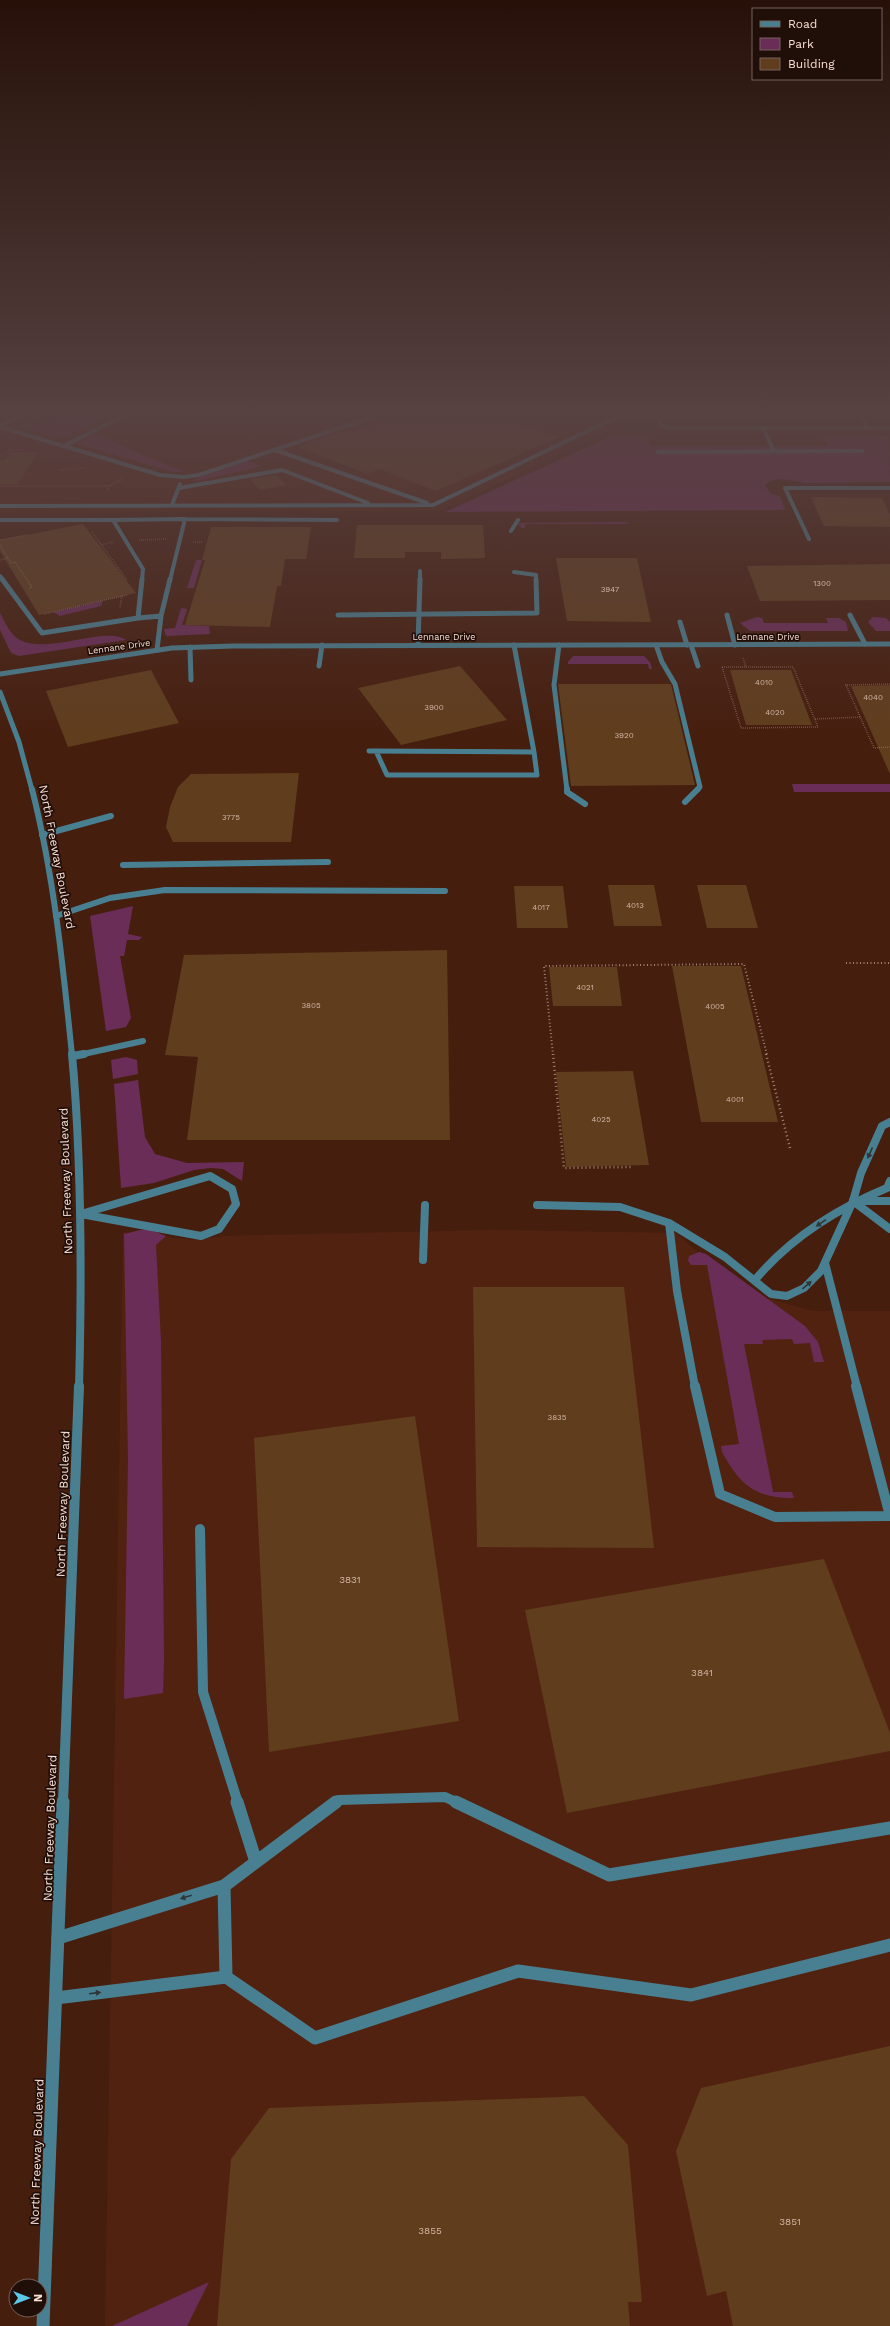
<svg xmlns="http://www.w3.org/2000/svg" width="890" height="2326" font-family="'Work Sans',sans-serif">
	<rect width="100%" height="100%" fill="#461e0e"/>
	<path fill="#522210" d="M0 412H636L638 417 441 511 0 513Z
		M493 1230 676 1233 742 1291 812 1311H890V2326H105L123 1232 193 1240 225 1236Z"/>
	<path fill="#6a2d58" d="M43 412H53L25 426 70 440 15 426Z
		M68 412H82L105 417 65 437 33 429Z
		M93 434 184 472H174L78 444Z
		M612 436 648 437 651 446H828L823 437 889 436 890 482 807 483 781 479 770 481 765 485 770 493 780 497 785 510 445 512Z
		M247 461 262 466 197 481H190Z
		M627 522 628 524H525V528H521L518 523Z
		M196 560H202L194 588H187Z
		M103 601 101 606 60 616 53 612Z
		M181 608 187 609 182 625 209 626 210 634 166 636 164 629 175 628Z
		M0 613C5 622 11 636 20 640 47 655 107 625 126 640L19 656 11 653 0 630Z
		M757 617 762 618 764 623H828L826 618H839L846 622 848 631H750L740 623Z
		M873 617 886 618 890 622V631H876L868 622Z
		M573 656H644L650 662 652 669H649L648 664H568V662Z
		M792 784H890V792H794Z
		M133 906 128 934 142 937 139 940H127L124 956H120L131 1018 126 1027 106 1031 90 916Z
		M126 1057 137 1060 138 1074 113 1079 111 1060Z
		M138 1080 145 1137 155 1154 187 1163 244 1162 242 1181 223 1169 211 1168 194 1170 154 1183 121 1188 114 1084Z
		M140 1230H151L166 1236 156 1245 161 1341 164 1661 163 1693 124 1699 128 1460 124 1234Z
		M699 1252 706 1254 805 1326 818 1342 824 1362H814L810 1343 794 1344 792 1339 762 1340 763 1344H744L773 1492H792L794 1498C755 1498 740 1485 722 1452L721 1446 739 1444 707 1265H691L688 1261 689 1256Z
		M209 2282 187 2326H112Z"/>
	<path fill="#603d1d" d="M407 412H483L559 437 436 491 379 469 367 474 298 447 347 429 354 432Z
		M11 452H38L18 484H0V460H5Z
		M276 475 286 485 260 490 250 479Z
		M811 497 882 498 890 514V527L824 526Z
		M83 524 136 593 39 615 0 551V540Z
		M357 525H483L485 558 441 559V552H405V558H354Z
		M211 527H311L306 559H285L281 586H277L270 627 185 625 205 560H202Z
		M556 558H637L651 622 567 621Z
		M890 564V600L760 601 747 566Z
		M460 666 507 720 401 745 358 688Z
		M151 670 179 723 68 747 46 691Z
		M730 670H791L812 725H746Z
		M558 684H671L695 785 571 786Z
		M890 685V774L851 686Z
		M299 773 291 842H173L166 827 170 807 178 787 191 774Z
		M608 885H654L662 926H614Z
		M697 885H746L758 928H707Z
		M514 886H563L568 928H517Z
		M447 950 450 1140H187L198 1057 165 1055 184 955Z
		M672 966H741L778 1122H701Z
		M549 967H617L622 1006H553Z
		M633 1071 649 1165 566 1167 556 1072Z
		M473 1287H624L654 1548 477 1547Z
		M415 1416 459 1721 269 1752 254 1438Z
		M824 1559 890 1733V1751L567 1813 525 1610Z
		M890 2046V2326H733L726 2291 707 2296 676 2151 701 2088Z
		M584 2096 628 2145 642 2302H628L630 2326H217L231 2159 269 2108Z"/>
	<g fill="none" stroke-linecap="round" stroke-linejoin="round">
		<path stroke="#a28174" stroke-width="1.5" stroke-dasharray="0.5 1.5" stroke-linecap="butt" d="M0 457 10 450H25
			M59 470 85 468
			M0 486H109
			M108 489 109 486 123 479
			M92 532 127 580
			M0 540 27 535
			M139 540 166 539
			M193 542H203
			M0 545 11 563 15 562 32 587 28 589
			M101 545 113 542
			M0 560 8 558
			M120 607 122 596
			M44 614 127 595
			M743 658 746 667
			M722 667H793L818 727 741 728Z
			M890 684 846 685 874 748 890 747
			M815 719 860 717"/>
		<path stroke="#a28174" stroke-width="2" stroke-dasharray="1 2.5" stroke-linecap="butt" d="M846 963H890
			M553 1055 544 966 744 964 767 1055"/>
		<path stroke="#a28174" stroke-width="2.5" stroke-dasharray="1 3" stroke-linecap="butt" d="M553 1054 564 1168 631 1167
			M766 1054 790 1148"/>
		<path stroke="#488092" stroke-width="4" d="M657 412 661 425 668 428H890
			M858 412 868 428
			M0 427 160 475 183 477 199 475 388 412
			M763 428 774 451
			M64 446 131 412
			M275 450 427 503
			M658 452 862 451
			M179 488 282 470 368 503
			M172 505 180 484
			M0 506 433 505 621 415 620 412
			M185 519 337 520
			M0 520H113L143 569 142 580
			M113 520 185 519 170 580
			M511 531 518 520
			M809 539 785 488H890
			M514 572 536 575V580
			M0 576 3 580
			M420 580V571"/>
		<path stroke="#488092" stroke-width="5" d="M2 579 42 633 138 618 142 579
			M338 615 537 613 536 579
			M727 615 735 645
			M850 615 865 644
			M138 618 161 616 170 579
			M680 622 687 645
			M418 645 420 579
			M559 645 554 685 567 790
			M656 645 662 662 675 684 700 787 697 790
			M691 645 698 666
			M190 647 191 680
			M157 650 161 616
			M319 666 322 645
			M369 751 534 752 514 645
			M376 751 387 775H537L534 752"/>
		<path stroke="#488092" stroke-width="6" d="M567 789V792L585 804
			M685 802 698 789
			M42 835 111 816
			M123 865 328 862
			M56 916 110 898 165 890 445 891
			M79 1055 143 1041"/>
		<path stroke="#488092" stroke-width="8" d="M73 1056 84 1054
			M210 1176 232 1189 236 1204 219 1229 201 1236 81 1214Z
			M853 1201 890 1229
			M537 1205 620 1207 669 1223 725 1257 771 1294 787 1296 804 1288 821 1271 853 1201 861 1173 882 1126 890 1122
			M669 1223 677 1291 695 1387
			M423 1260 425 1205
			M825 1263 857 1387
			M755 1280C791 1237 836 1209 887 1188L890 1181"/>
		<path stroke="#488092" stroke-width="10" d="M695 1386 720 1494 775 1517 890 1516
			M856 1386 890 1516
			M200 1529 203 1692 238 1803
			M335 1803 339 1800 445 1797 458 1803"/>
		<path stroke="#488092" stroke-width="13" d="M237 1802 256 1862
			M456 1802 609 1875 890 1828
			M224 1886 226 1977
			M58 1938 224 1886 336 1802
			M56 1998 226 1977 315 2038 518 1971 691 1995 890 1945"/>
		<path stroke="#488092" stroke-width="5" d="M0 674 172 648 233 646 890 644"/>
		<path stroke="#488092" stroke-width="8" d="M853 1201H890"/>
		<path stroke="#488092" stroke-width="4" d="M0 425 31 412"/>
		<path stroke="#488092" stroke-width="5" d="M0 692 19 742 32 790"/>
		<path stroke="#488092" stroke-width="6" d="M32 789C54 876 63 966 72 1055"/>
		<path stroke="#488092" stroke-width="8" d="M72 1054C82 1164 82 1276 79 1387"/>
		<path stroke="#488092" stroke-width="10" d="M63 1803 79 1386"/>
		<path stroke="#488092" stroke-width="13" d="M43 2326 63 1802"/>
	</g>
	<defs><path id="oneway-solid" d="M-6-.8H1V-3.2L6.5 0L1 3.2V.8H-6Z"/></defs>
	<g fill="#2e3638">
		<use href="#oneway-solid" transform="translate(870 1153) rotate(114)"/>
		<use href="#oneway-solid" transform="translate(821 1223) rotate(146)"/>
		<use href="#oneway-solid" transform="translate(807 1285) rotate(-41)"/>
		<use href="#oneway-solid" transform="translate(186 1897) rotate(163)"/>
		<use href="#oneway-solid" transform="translate(95 1993) rotate(-7)"/>
	</g>
	<linearGradient id="sky" x2="0" y2="1"><stop stop-color="#261008"/><stop offset="0.56" stop-color="#574141"/><stop offset="1" stop-color="#574141" stop-opacity="0"/></linearGradient>
	<rect width="890" height="737" fill="url(#sky)"/>
	<g text-anchor="middle" dominant-baseline="central" stroke-width="3.5" stroke-linejoin="round" paint-order="stroke">
		<g font-size="8" fill="#d3b6a6">
			<text x="822" y="583">1300</text>
			<text x="610" y="589">3947</text>
			<text x="764" y="682">4010</text>
			<text x="873" y="697">4040</text>
			<text x="434" y="707">3900</text>
			<text x="775" y="712">4020</text>
			<text x="624" y="735">3920</text>
			<text x="231" y="817">3775</text>
			<text x="635" y="905">4013</text>
			<text x="541" y="907">4017</text>
			<text x="585" y="987">4021</text>
			<text x="311" y="1005">3805</text>
			<text x="715" y="1006">4005</text>
			<text x="735" y="1099">4001</text>
			<text x="601" y="1119">4025</text>
			<text x="557" y="1417">3835</text>
		</g>
		<g font-size="9" fill="#f9ded4" stroke="#200e08">
			<text x="444" y="637">Lennane Drive</text>
			<text x="768" y="637">Lennane Drive</text>
			<text transform="translate(119 647) rotate(-8)">Lennane Drive</text>
		</g>
		<g font-size="10" fill="#d3b6a6">
			<text x="350" y="1579">3831</text>
			<text x="702" y="1672">3841</text>
			<text x="790" y="2221">3851</text>
			<text x="430" y="2230">3855</text>
		</g>
		<g font-size="12" fill="#f9ded4" stroke="#200e08">
			<text transform="translate(57 857) rotate(79)">North Freeway Boulevard</text>
			<text transform="translate(66 1181) rotate(-92)">North Freeway Boulevard</text>
			<text transform="translate(63 1504) rotate(-88)">North Freeway Boulevard</text>
			<text transform="translate(50 1828) rotate(-88)">North Freeway Boulevard</text>
			<text transform="translate(37 2152) rotate(-88)">North Freeway Boulevard</text>
		</g>
	</g>
	<rect x="752" y="8" width="130" height="72" fill="#200e08" stroke="#77615a"/>
	<rect x="760" y="21" width="20" height="6" fill="#488092" stroke="#77615a"/>
	<text x="788" y="28" font-size="12" fill="#f9ded4">Road</text>
	<rect x="760" y="38" width="20" height="12" fill="#6a2d58" stroke="#77615a"/>
	<text x="788" y="48" font-size="12" fill="#f9ded4">Park</text>
	<rect x="760" y="58" width="20" height="12" fill="#603d1d" stroke="#77615a"/>
	<text x="788" y="68" font-size="12" fill="#f9ded4">Building</text>
	<g transform="translate(28 2298) rotate(90)"><circle r="19" fill="#200e08" stroke="#77615a"/>
	<path d="M0-3L7 15L0 10L-7 15Z" fill="#5cc7e8"/>
	<text y="-6" font-size="11" font-weight="bold" text-anchor="middle" fill="#f9ded4">N</text>
	</g>
</svg>
